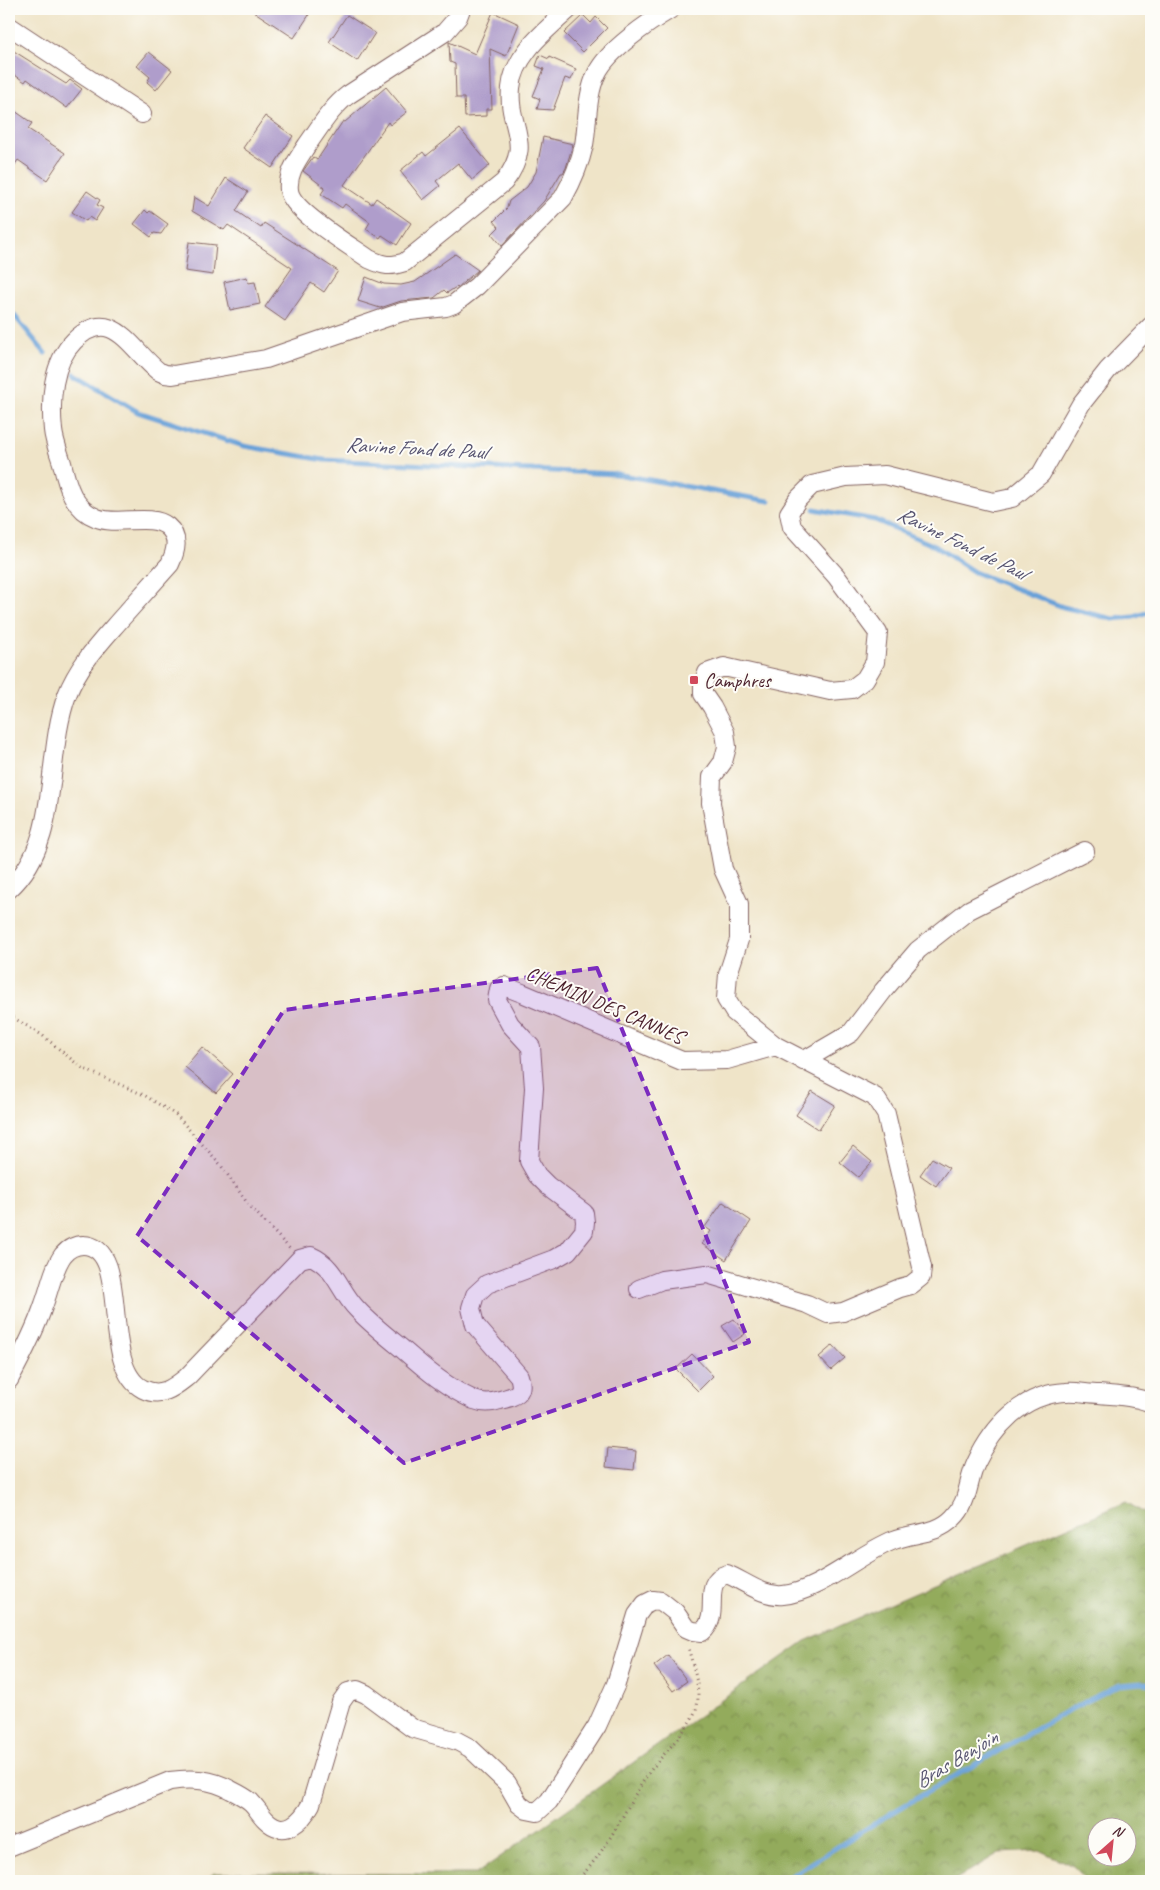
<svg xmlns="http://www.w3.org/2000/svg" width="1160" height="1890" font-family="Caveat,sans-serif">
	<defs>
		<pattern id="forest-crowns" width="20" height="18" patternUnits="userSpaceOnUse" patternTransform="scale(1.25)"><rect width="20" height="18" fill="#93ab5c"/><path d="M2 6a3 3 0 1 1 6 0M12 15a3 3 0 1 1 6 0" fill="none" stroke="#7a8b4c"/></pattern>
	</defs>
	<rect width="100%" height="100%" fill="#fdfcf7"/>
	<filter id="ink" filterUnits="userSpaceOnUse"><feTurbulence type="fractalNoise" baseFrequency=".02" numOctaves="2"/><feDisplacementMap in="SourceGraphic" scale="10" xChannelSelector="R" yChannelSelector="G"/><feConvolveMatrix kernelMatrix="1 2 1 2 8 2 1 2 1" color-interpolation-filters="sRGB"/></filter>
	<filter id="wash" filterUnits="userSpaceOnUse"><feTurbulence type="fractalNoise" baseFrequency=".0096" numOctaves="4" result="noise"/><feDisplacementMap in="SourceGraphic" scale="20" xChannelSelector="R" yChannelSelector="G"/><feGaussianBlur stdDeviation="1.12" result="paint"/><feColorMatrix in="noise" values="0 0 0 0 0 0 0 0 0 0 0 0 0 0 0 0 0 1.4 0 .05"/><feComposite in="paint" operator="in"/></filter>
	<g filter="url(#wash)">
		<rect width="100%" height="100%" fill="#efe4c8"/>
		<path fill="url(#forest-crowns)" stroke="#6e6544" fill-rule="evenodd" d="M1126 1502 1151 1517V1881H1088L1073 1866 1041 1851 999 1853 953 1881H204L214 1873 476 1874 805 1641ZM1098 1828H1128V1858H1098Z"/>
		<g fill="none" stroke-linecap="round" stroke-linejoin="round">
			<path stroke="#69a1d8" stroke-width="5" d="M9 309 45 353
				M75 374 138 412 244 446 324 460 616 474 769 501
				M814 509 875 520 935 546 974 572 1063 607 1113 619 1134 617 1151 611
				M783 1881 888 1815 1067 1711 1119 1685 1143 1683 1151 1684"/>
		</g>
		<g id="blocks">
			<path fill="#af9dcb" d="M250 9H300L309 15 294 38Z
				M493 12 519 24 506 56 490 49 492 109H486V116L465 117 464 98H456L455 64 450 62 449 42 475 54Z
				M347 15 375 33 357 61 329 42Z
				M583 15 591 23 596 17 607 28 583 52 564 33Z
				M9 48 66 84 70 80 82 89 67 108 27 79 25 82 9 71Z
				M149 52 172 70 156 90 147 82 150 77 137 66Z
				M540 55 549 59V57L576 69 571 80 565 78 553 110 537 109 540 99 533 96 544 69 536 66Z
				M386 87 407 112 390 125 388 122 344 185 372 204 376 198 411 223 397 245 382 235 380 238 366 229 370 222 345 204 342 208 321 194 325 188 303 171 313 157 317 160 343 121 345 122Z
				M15 111 32 123 28 129 65 153 47 180 18 160 9 173V121Z
				M265 116 293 136 272 168 243 148Z
				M460 129 490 165 472 180 458 163 436 181 440 186 423 200 400 171 423 152 426 156Z
				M543 137 573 144 566 168 563 173H561L544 201 502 246 492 234 499 227 494 221 507 208 509 201 527 187 536 172Z
				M226 178 248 192 236 211 261 228 264 223 338 271 324 292 311 283 285 321 265 307 292 268 228 225 224 230 192 211 194 197 209 206Z
				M87 191 100 200 97 205 103 208 95 221 89 217 86 221 72 212Z
				M145 210 148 213 150 211 168 224 161 234 154 233 151 237 134 224Z
				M189 242 216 245 213 275 185 271Z
				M455 254 478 270 457 288 456 287 447 293 444 290 434 298 401 301 380 308 358 301 366 277 384 284 401 285 415 282Z
				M247 277 248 283 255 282 260 304 230 310 224 282Z
				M202 1047 233 1074 216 1093 185 1067Z
				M812 1091 835 1105 819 1130 796 1115Z
				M853 1146 872 1162 858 1177 840 1162Z
				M932 1158 949 1168 936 1186 920 1175Z
				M723 1202 751 1221 726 1260 702 1244 711 1231 705 1227Z
				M734 1319 745 1334 733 1342 722 1326Z
				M833 1345 845 1358 831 1370 819 1357Z
				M692 1354 713 1376 698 1391 676 1369Z
				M608 1448 636 1451 634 1470 606 1467Z
				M668 1655 687 1681 673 1691 654 1666Z"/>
		</g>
	</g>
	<g filter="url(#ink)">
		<use href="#blocks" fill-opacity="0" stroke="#846462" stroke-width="1"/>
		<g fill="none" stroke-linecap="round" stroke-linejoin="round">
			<defs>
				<path id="minor" d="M461 9 458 17 445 32 348 95C331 108 320 127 307 145 298 159 287 173 289 190 291 211 351 246 369 259 384 266 390 267 405 262L504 182C535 142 507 128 511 88 514 54 547 30 569 9
					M9 26 142 114
					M9 889C62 841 44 758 67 695 78 666 99 644 119 621 136 602 153 583 170 564 176 551 180 537 167 526 151 513 117 526 97 518 73 509 67 485 62 463 59 453 54 441 53 430 50 401 52 363 74 341 111 304 130 348 158 371L165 374 173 375 266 359 402 312 446 307 454 304 477 286 563 198C572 182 580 163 584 145 588 122 586 95 597 73 608 50 649 22 671 9
					M803 1061 851 1033 883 991 918 950 969 910 1085 851
					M639 1289 662 1280 707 1274 807 1304 828 1314 843 1312 900 1288 911 1285 921 1277 922 1267 886 1114 875 1097 776 1046 734 1012 726 999 728 974 739 940V904L723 869 711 803 712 777 723 762 727 747 725 732 712 707 703 694V684L707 673 724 667 830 691 852 689 865 679 875 662 878 633 836 576 792 527 789 513 798 499 812 485 846 477 885 475 993 502 1012 498 1041 474 1081 404 1108 370 1151 326
					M9 1380C22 1356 35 1331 44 1304 50 1288 53 1269 63 1255 68 1249 75 1245 83 1245 133 1246 98 1366 143 1389 161 1398 173 1388 187 1377L300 1259 311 1256C336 1267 339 1291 357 1309 370 1323 385 1335 400 1347 423 1367 445 1387 474 1400 482 1403 492 1403 500 1400 515 1396 525 1394 519 1376L475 1325 471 1308 475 1295 487 1284 554 1259 568 1251 584 1231 585 1222 584 1213 548 1186 537 1175 529 1161 534 1088 531 1047 510 1024 497 1000 499 989 504 986 522 993 682 1061 727 1060 776 1046
					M9 1847 170 1781C192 1778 211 1779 231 1790 237 1793 245 1797 251 1802 256 1807 260 1814 266 1820 285 1839 302 1821 311 1804L341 1702 348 1692 357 1690 366 1694 412 1728 457 1741 470 1748 507 1783 519 1804 527 1810 537 1812 549 1801 597 1726 616 1684 637 1615 645 1604 653 1600 661 1601 675 1612 686 1628 693 1631 702 1632C723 1615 699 1582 727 1574 744 1581 763 1597 783 1595 818 1592 860 1553 894 1540 915 1532 936 1535 953 1518 969 1503 967 1482 976 1463 993 1427 1022 1394 1066 1392 1077 1391 1088 1394 1099 1394 1117 1396 1135 1396 1151 1403"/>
			</defs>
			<use href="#minor" stroke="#846462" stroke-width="20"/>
			<path stroke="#846462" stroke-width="3" stroke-dasharray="1 4" stroke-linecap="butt" d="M9 1015 42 1035 82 1068 144 1095 176 1115 220 1164 248 1204 290 1249
				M576 1881C608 1851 624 1810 648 1774 660 1757 693 1725 697 1706 701 1686 692 1665 688 1646"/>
			<use href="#minor" stroke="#fff" stroke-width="18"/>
		</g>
	</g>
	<path fill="#7b2cbf" fill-opacity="0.2" stroke="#7b2cbf" stroke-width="4" stroke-dasharray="10 6" stroke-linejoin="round" d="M597 968 749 1342 404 1463 137 1236 284 1010Z"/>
	<rect fill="#d1495b" stroke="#fdfcf7" stroke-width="2" x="689" y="675" width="10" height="10" rx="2.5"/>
	<g text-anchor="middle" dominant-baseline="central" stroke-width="4" stroke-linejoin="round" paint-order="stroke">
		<g font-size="20" fill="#4a1f2b" stroke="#fdfcf7" text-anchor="start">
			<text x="704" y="680">Camphres</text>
		</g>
		<g font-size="20" fill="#4a1f2b" stroke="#fdfcf7">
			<text transform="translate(605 1005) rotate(23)">CHEMIN DES CANNES</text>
		</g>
		<g font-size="21" font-style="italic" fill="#565370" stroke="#fdfcf7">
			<text transform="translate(416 448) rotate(3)">Ravine Fond de Paul</text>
			<text transform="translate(962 543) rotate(26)">Ravine Fond de Paul</text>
			<text transform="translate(956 1759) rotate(-31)">Bras Benjoin</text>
		</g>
	</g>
	<rect width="1160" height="1890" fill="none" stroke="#fdfcf7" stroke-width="30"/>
	<g transform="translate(1112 1842) rotate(27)"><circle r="24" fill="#fdfcf7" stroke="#b5a4a5"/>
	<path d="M0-4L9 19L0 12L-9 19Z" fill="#d1495b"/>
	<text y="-8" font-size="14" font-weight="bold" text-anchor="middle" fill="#4a1f2b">N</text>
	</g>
</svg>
